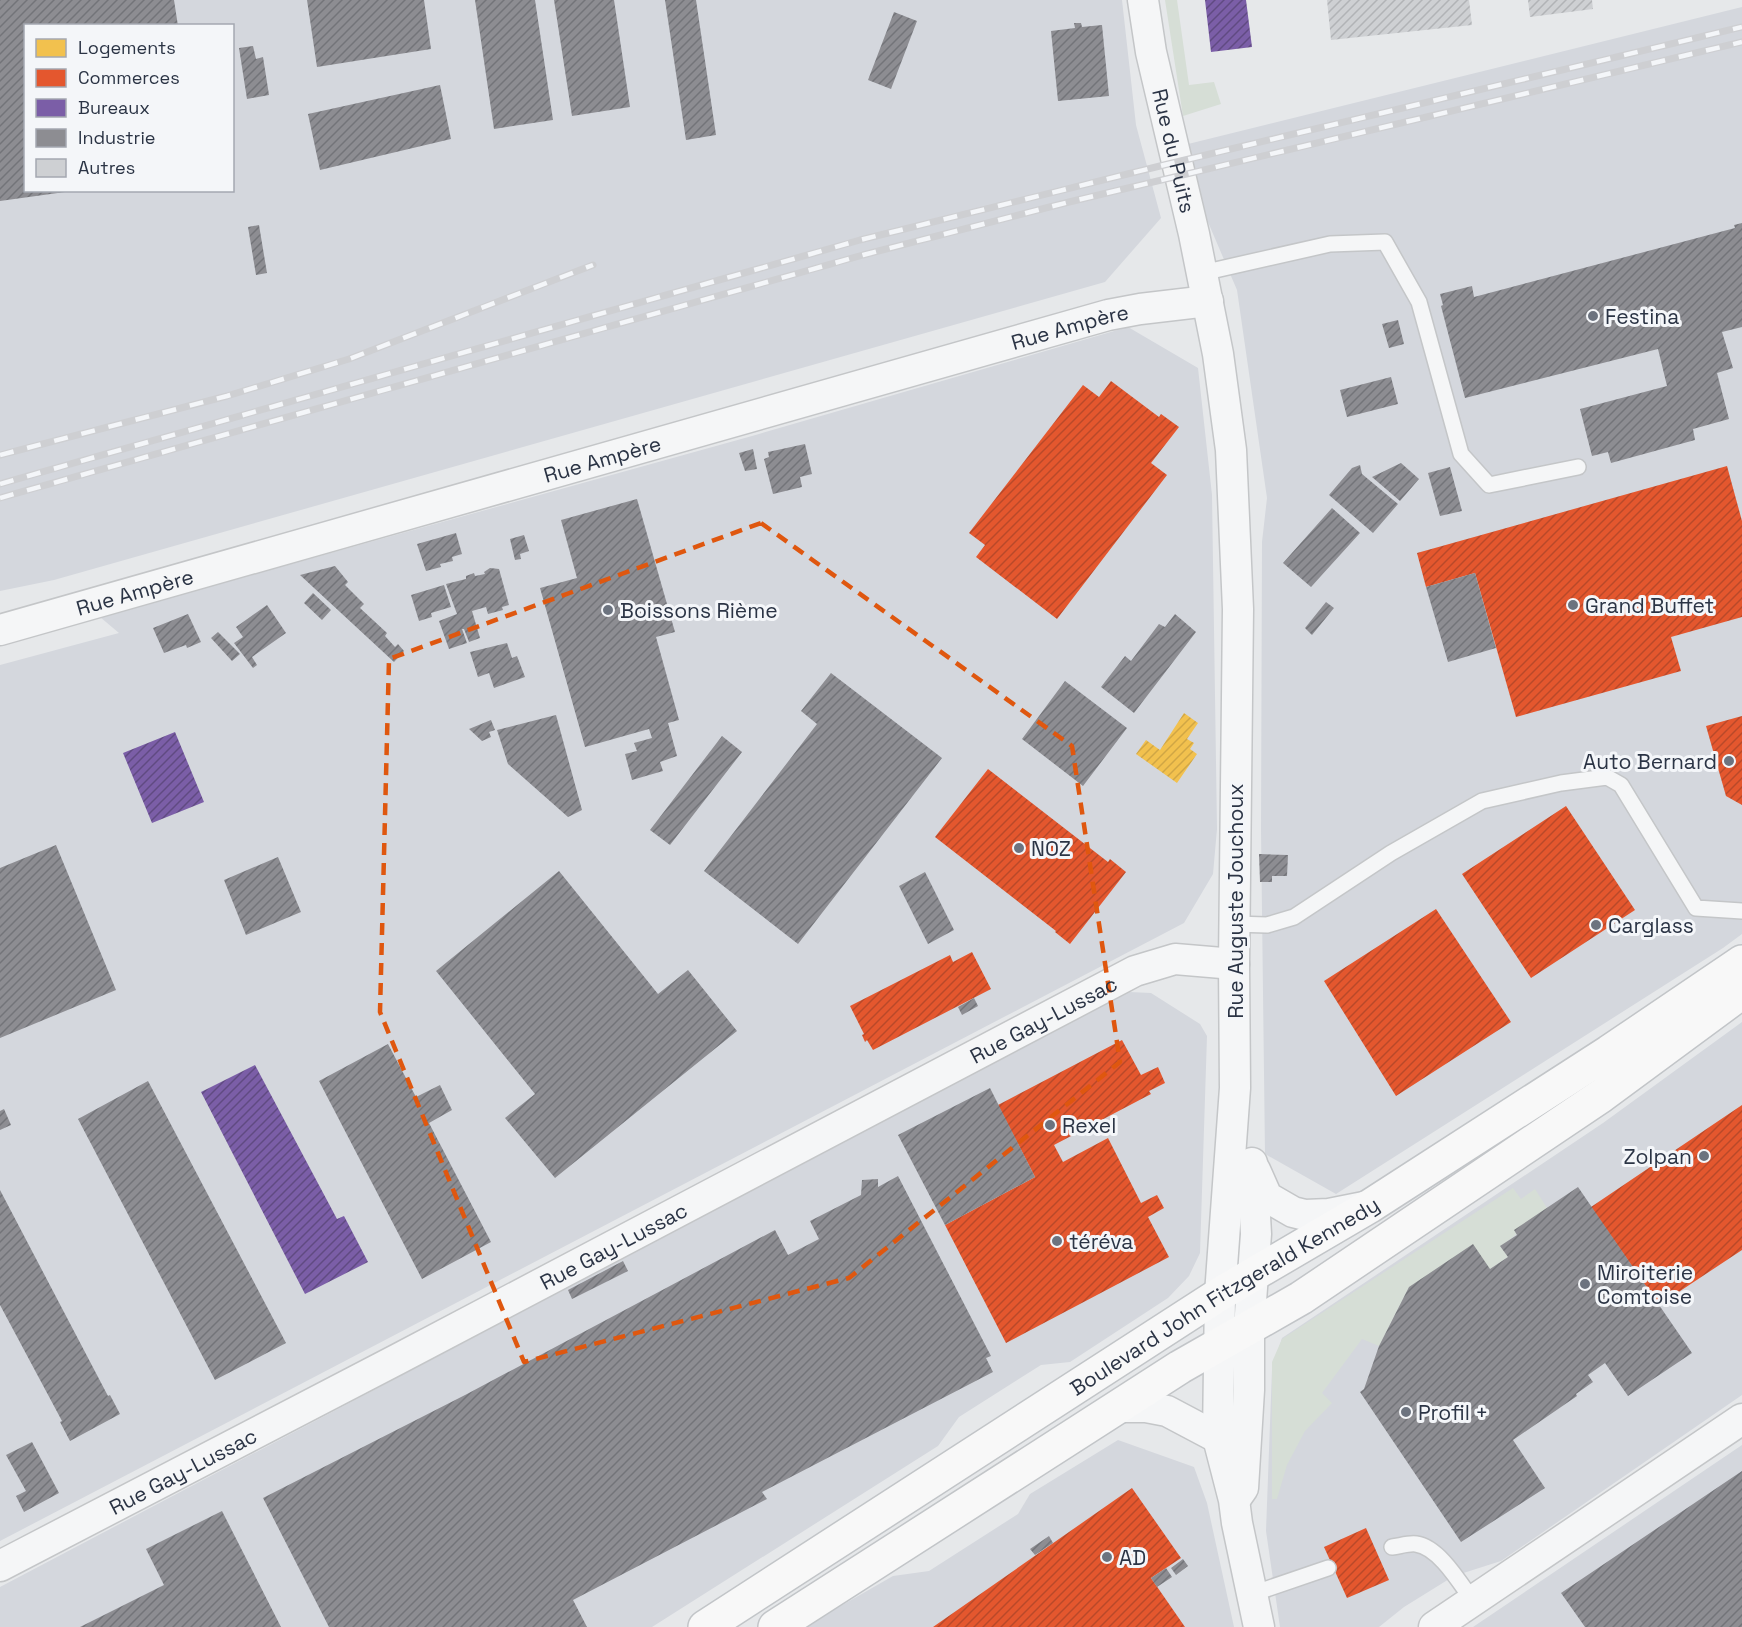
<svg xmlns="http://www.w3.org/2000/svg" width="1742" height="1627" font-family="'Space Grotesk',sans-serif">
	<defs>
		<pattern id="homes-hatch" width="6" height="6" patternUnits="userSpaceOnUse" patternTransform="scale(1.5)"><rect width="6" height="6" fill="#f2c14e"/><path d="M-1 1l2-2M0 6l6-6M5 7l2-2" fill="none" stroke="#d0a645"/></pattern>
		<pattern id="shops-hatch" width="6" height="6" patternUnits="userSpaceOnUse" patternTransform="scale(1.5)"><rect width="6" height="6" fill="#e4572e"/><path d="M-1 1l2-2M0 6l6-6M5 7l2-2" fill="none" stroke="#b94929"/></pattern>
		<pattern id="offices-hatch" width="6" height="6" patternUnits="userSpaceOnUse" patternTransform="scale(1.5)"><rect width="6" height="6" fill="#7b5ea7"/><path d="M-1 1l2-2M0 6l6-6M5 7l2-2" fill="none" stroke="#604a82"/></pattern>
		<pattern id="industry-hatch" width="6" height="6" patternUnits="userSpaceOnUse" patternTransform="scale(1.5)"><rect width="6" height="6" fill="#8d8d92"/><path d="M-1 1l2-2M0 6l6-6M5 7l2-2" fill="none" stroke="#737479"/></pattern>
		<pattern id="building-hatch" width="6" height="6" patternUnits="userSpaceOnUse" patternTransform="scale(1.5)"><rect width="6" height="6" fill="#ced0d3"/><path d="M-1 1l2-2M0 6l6-6M5 7l2-2" fill="none" stroke="#b1b3b6"/></pattern>
	</defs>
	<rect width="100%" height="100%" fill="#e6e8ea"/>
	<path fill="#d4d7dd" fill-rule="evenodd" d="M0 0H1122L1136 125 1161 218 1105 282 54 580 0 591ZM26 26H232V190H26Z
		M1742 7V934L1723 948 1336 1194 1265 1154 1261 830 1262 542 1267 498 1237 290 1202 208 1184 145Z
		M1128 327 1198 368 1212 495 1217 829 1213 874 1184 923 0 1541V665L119 633 100 617 752 436Z
		M1129 992 1151 993 1200 1024 1207 1036 1200 1253 1189 1276 1168 1298 1070 1362 1041 1365 959 1417 938 1446 652 1627H0V1587Z
		M1742 1022V1395L1501 1561 1454 1576 1404 1607 1379 1627H1280L1266 1531 1272 1370 1282 1338 1603 1123Z
		M1118 1440 1194 1467 1207 1503 1234 1627H804L893 1576 929 1571 1018 1514 1030 1494Z
		M1742 1445V1627H1473Z"/>
	<path fill="#d6ded6" d="M1165 0H1177L1189 85 1214 82 1221 104 1183 116Z
		M1513 1188 1521 1199 1535 1189 1547 1208 1501 1247 1508 1257 1490 1269 1409 1287 1379 1346 1362 1339 1322 1393 1332 1403 1305 1431 1287 1465 1277 1499H1272V1362L1282 1339Z"/>
	<path fill="url(#homes-hatch)" d="M1184 713 1198 723 1187 739 1194 743 1190 749 1197 754 1177 783 1136 754 1146 740 1160 750Z"/>
	<path fill="url(#shops-hatch)" d="M1111 381 1159 417 1161 414 1179 427 1151 463 1167 475 1057 619 976 557 985 545 969 533 1083 385 1099 397Z
		M1727 466 1742 521V617L1671 637 1681 671 1516 717 1475 573 1426 587 1417 553Z
		M1742 716V805L1726 796 1706 726Z
		M988 769 1108 862 1110 859 1126 872 1070 944 1055 932 1056 931 935 837Z
		M1566 806 1635 910 1531 978 1462 874Z
		M1436 909 1511 1022 1396 1096 1324 981Z
		M972 952 991 989 873 1050 867 1040 865 1042 862 1035 864 1034 850 1006 950 955 953 962Z
		M1122 1040 1141 1075 1158 1067 1165 1083 1149 1091 1151 1094 1054 1145 1063 1162 1108 1138 1141 1203 1157 1195 1164 1208 1148 1217 1169 1257 1006 1343 945 1225 1035 1177 998 1105Z
		M1742 1105V1250L1659 1305 1591 1207Z
		M1132 1488 1181 1558 1151 1578 1185 1627H933Z
		M1366 1528 1389 1580 1347 1598 1324 1547Z"/>
	<path fill="url(#offices-hatch)" d="M1205 0H1246L1252 47 1211 52Z
		M175 732 204 802 152 823 123 753Z
		M255 1065 337 1219 344 1216 368 1262 305 1294 201 1092Z"/>
	<path fill="url(#industry-hatch)" d="M0 0H174L178 26H26V190L65 192 0 201Z
		M307 0H424L431 49 317 67Z
		M475 0H535L553 120 494 129Z
		M554 0H614L630 107 572 116Z
		M665 0H696L716 135 686 140Z
		M894 12 917 21 891 89 868 80Z
		M1074 23H1081L1082 27 1102 25 1109 96 1058 101 1051 31 1075 28Z
		M253 46 256 59 263 57 269 95 247 99 239 48Z
		M440 85 451 139 320 170 308 114Z
		M1742 223V327L1722 332 1733 368 1717 373 1729 419 1693 429 1695 440 1611 463 1608 452 1592 456 1580 409 1667 386 1658 349 1465 398 1441 306 1443 305 1440 294 1472 286 1474 297 1735 228 1734 225Z
		M259 225 267 273 256 275 248 227Z
		M1398 320 1404 344 1389 348 1382 324Z
		M1391 377 1398 404 1347 417 1340 390Z
		M805 444 812 474 800 477 802 487 773 494 764 459 769 457 768 452Z
		M753 449 757 469 745 471 739 453Z
		M1401 463 1419 479 1400 501 1372 477Z
		M1360 465 1362 474 1398 504 1373 533 1329 495 1352 468Z
		M1450 467 1462 511 1440 516 1428 473Z
		M637 499 675 632 656 637 679 720 668 723 677 756 660 762 663 771 632 780 625 754 637 751 634 743 652 738 649 729 585 747 540 588 577 578 561 520Z
		M1332 508 1360 533 1311 587 1283 563Z
		M456 533 462 554 452 557 453 561 440 564 441 567 426 571 417 544Z
		M524 535 529 551 520 554 521 559 515 560 510 539Z
		M335 566 348 582 345 585 364 604 360 608 387 633 385 636 395 647 398 644 404 651 394 662 300 575Z
		M490 568 499 569 509 605 502 607 503 610 488 614 486 607 472 611 480 638 469 642 464 629H462L467 643 449 649 439 621 457 614 446 584 466 579V576L474 573 475 576 485 574 484 572Z
		M1475 573 1496 648 1448 662 1426 587Z
		M444 585 451 607 431 613 432 617 419 621 411 595Z
		M313 593 331 610 322 620 304 603Z
		M1326 602 1334 608 1312 635 1305 628Z
		M267 605 286 633 252 657 257 665 253 668 234 643 243 637 236 627Z
		M188 614 201 642 187 648 186 645 164 653 153 628Z
		M1175 614 1196 632 1134 713 1101 687 1125 656 1131 661 1159 624 1165 627Z
		M218 632 240 654 232 661 211 638Z
		M507 643 512 658 517 656 525 677 494 688 489 673 478 677 470 652Z
		M831 673 942 758 798 944 704 871 817 724 801 711Z
		M1065 681 1127 728 1083 786 1022 739Z
		M556 715 582 810 568 817 508 764 497 730Z
		M491 720 495 730 489 732 491 737 482 741 469 729Z
		M722 736 742 752 670 845 650 830Z
		M56 845 116 990 0 1038V868Z
		M1259 854 1288 855 1287 876H1272V882H1260Z
		M278 857 301 912 246 935 224 880Z
		M559 871 658 994 688 970 737 1031 555 1178 505 1118 535 1094 436 971Z
		M925 872 954 930 928 944 899 886Z
		M974 998 978 1006 962 1015 958 1007Z
		M388 1044 416 1097 440 1085 452 1110 429 1123 491 1242 422 1279 319 1081Z
		M148 1081 286 1343 215 1380 78 1119Z
		M990 1088 1035 1177 945 1225 898 1135Z
		M4 1109 11 1125 0 1130V1111Z
		M898 1176 991 1356 986 1358 993 1372 762 1492 767 1499 573 1600 587 1627H329L263 1498 467 1394 775 1230 788 1255 819 1239 810 1221 861 1195 862 1180 878 1179V1187Z
		M1578 1187 1692 1353 1628 1396 1605 1363 1588 1375 1593 1382 1576 1394 1577 1396 1513 1440 1545 1488 1461 1542 1360 1392 1364 1389 1379 1346 1409 1287 1473 1244 1490 1269 1508 1257 1500 1246 1517 1235 1514 1230Z
		M0 1190 108 1396 110 1395 120 1414 70 1441 60 1422 62 1421 0 1305Z
		M623 1261 628 1271 572 1299 568 1290Z
		M32 1442 59 1493 24 1512 16 1496 26 1491 6 1455Z
		M1742 1471V1627H1585L1561 1593Z
		M222 1511 281 1627H80L164 1585 146 1549Z
		M1049 1536 1053 1543 1035 1555 1030 1549Z
		M1183 1559 1188 1566 1176 1575 1171 1568Z
		M1166 1568 1172 1577 1157 1587 1151 1578Z"/>
	<path fill="url(#building-hatch)" d="M1327 0H1469L1472 25 1331 40Z
		M1528 0H1592L1593 9 1530 17Z"/>
	<g fill="none" stroke-linecap="round" stroke-linejoin="round">
		<defs>
			<path id="lane" d="M1202 273 1330 244 1385 242 1419 302 1461 454 1489 485 1578 467
				M1234 924 1267 925 1294 917 1391 853 1482 801 1561 783 1607 777 1621 785 1696 908 1742 911
				M1392 1547C1400 1546 1409 1543 1416 1544 1439 1547 1460 1583 1473 1601
				M1252 1594 1328 1568"/>
			<g id="street">
				<path id="s1" d="M1143 0 1151 52 1194 234 1218 354 1231 450 1238 609 1234 964 1235 1088 1220 1294 1218 1438 1234 1500 1237 1523 1259 1627"/>
				<path id="s2" d="M0 630 1108 315 1140 309 1208 301"/>
				<path d="M1255 1170 1267 1197 1293 1212 1305 1215 1329 1214 1364 1207"/>
				<path d="M1119 1407H1146L1167 1411 1218 1438"/>
				<path d="M1236 1498 1243 1488 1249 1390V1328L1256 1234 1252 1163"/>
				<path id="s3" d="M0 1566 398 1359 1135 971 1175 959 1234 964"/>
				<path d="M1434 1627 1742 1419"/>
			</g>
			<g id="primary">
				<path id="s4" d="M705 1627 1220 1294 1370 1206 1609 1052 1742 962"/>
				<path d="M775 1627 1180 1367 1301 1298 1601 1096 1742 992"/>
			</g>
		</defs>
		<use href="#lane" stroke="#c4c6c8" stroke-width="18"/>
		<use href="#street" stroke="#c4c6c8" stroke-width="33"/>
		<use href="#primary" stroke="#c2c5c8" stroke-width="36"/>
		<use href="#lane" stroke="#f5f6f7" stroke-width="15"/>
		<use href="#street" stroke="#f5f6f7" stroke-width="30"/>
		<use href="#primary" stroke="#f8f8f8" stroke-width="33"/>
		<defs>
			<path id="rail" d="M0 455 227 396 349 359 593 265
				M0 484 860 240 1164 165 1742 27
				M0 498 863 255 1069 202 1742 42"/>
		</defs>
		<use href="#rail" stroke="#cecfd2" stroke-width="7"/>
		<use href="#rail" stroke="#f4f6f9" stroke-width="4.5" stroke-dasharray="14" stroke-linecap="butt"/>
	</g>
	<path fill="none" stroke="#df570f" stroke-width="4.5" stroke-dasharray="12 8" stroke-linejoin="round" d="M761 523 1072 746 1120 1062 849 1278 524 1362 380 1012 389 659Z"/>
	<g fill="#6c737f" stroke="#f4f6f9" stroke-width="2">
		<circle cx="1593" cy="316" r="6"/>
		<circle cx="1573" cy="605" r="6"/>
		<circle cx="608" cy="610" r="6"/>
		<circle cx="1729" cy="761" r="6"/>
		<circle cx="1019" cy="848" r="6"/>
		<circle cx="1596" cy="925" r="6"/>
		<circle cx="1050" cy="1125" r="6"/>
		<circle cx="1704" cy="1156" r="6"/>
		<circle cx="1057" cy="1241" r="6"/>
		<circle cx="1585" cy="1284" r="6"/>
		<circle cx="1406" cy="1412" r="6"/>
		<circle cx="1107" cy="1557" r="6"/>
	</g>
	<g text-anchor="middle" dominant-baseline="central" stroke-width="6" stroke-linejoin="round" paint-order="stroke">
		<g font-size="21" fill="#2b3445" stroke="#f4f6f9">
			<text stroke="none"><textPath href="#s1" startOffset="154">Rue du Puits</textPath></text>
			<text stroke="none"><textPath href="#s2" startOffset="1112">Rue Ampère</textPath></text>
			<text stroke="none"><textPath href="#s2" startOffset="626">Rue Ampère</textPath></text>
			<text stroke="none"><textPath href="#s2" startOffset="140">Rue Ampère</textPath></text>
			<text transform="translate(1235 901) rotate(-90)">Rue Auguste Jouchoux</text>
			<text stroke="none"><textPath href="#s3" startOffset="1178">Rue Gay-Lussac</textPath></text>
			<text stroke="none"><textPath href="#s3" startOffset="692">Rue Gay-Lussac</textPath></text>
			<text stroke="none"><textPath href="#s4" startOffset="616">Boulevard John Fitzgerald Kennedy</textPath></text>
			<text stroke="none"><textPath href="#s3" startOffset="206">Rue Gay-Lussac</textPath></text>
		</g>
		<g font-size="21" fill="#2b3445" stroke="#f4f6f9" text-anchor="start">
			<text x="1605" y="316">Festina</text>
			<text x="1585" y="605">Grand Buffet</text>
			<text x="620" y="610">Boissons Rième</text>
			<text x="1717" y="761" text-anchor="end">Auto Bernard</text>
			<text x="1031" y="848">NOZ</text>
			<text x="1608" y="925">Carglass</text>
			<text x="1062" y="1125">Rexel</text>
			<text x="1692" y="1156" text-anchor="end">Zolpan</text>
			<text x="1069" y="1241">téréva</text>
			<text x="1597" y="1272">Miroiterie<tspan x="1597" dy="24">Comtoise</tspan></text>
			<text x="1418" y="1412">Profil +</text>
			<text x="1119" y="1557">AD</text>
		</g>
	</g>
	<rect x="24" y="24" width="210" height="168" fill="#f4f6f9" stroke="#a4a8b1" stroke-width="1.5"/>
	<rect x="36" y="39" width="30" height="18" fill="#f2c14e" stroke="#a4a8b1" stroke-width="1.5"/>
	<text x="78" y="54" font-size="18" fill="#2b3445">Logements</text>
	<rect x="36" y="69" width="30" height="18" fill="#e4572e" stroke="#a4a8b1" stroke-width="1.5"/>
	<text x="78" y="84" font-size="18" fill="#2b3445">Commerces</text>
	<rect x="36" y="99" width="30" height="18" fill="#7b5ea7" stroke="#a4a8b1" stroke-width="1.5"/>
	<text x="78" y="114" font-size="18" fill="#2b3445">Bureaux</text>
	<rect x="36" y="129" width="30" height="18" fill="#8d8d92" stroke="#a4a8b1" stroke-width="1.5"/>
	<text x="78" y="144" font-size="18" fill="#2b3445">Industrie</text>
	<rect x="36" y="159" width="30" height="18" fill="#ced0d3" stroke="#a4a8b1" stroke-width="1.5"/>
	<text x="78" y="174" font-size="18" fill="#2b3445">Autres</text>
</svg>
